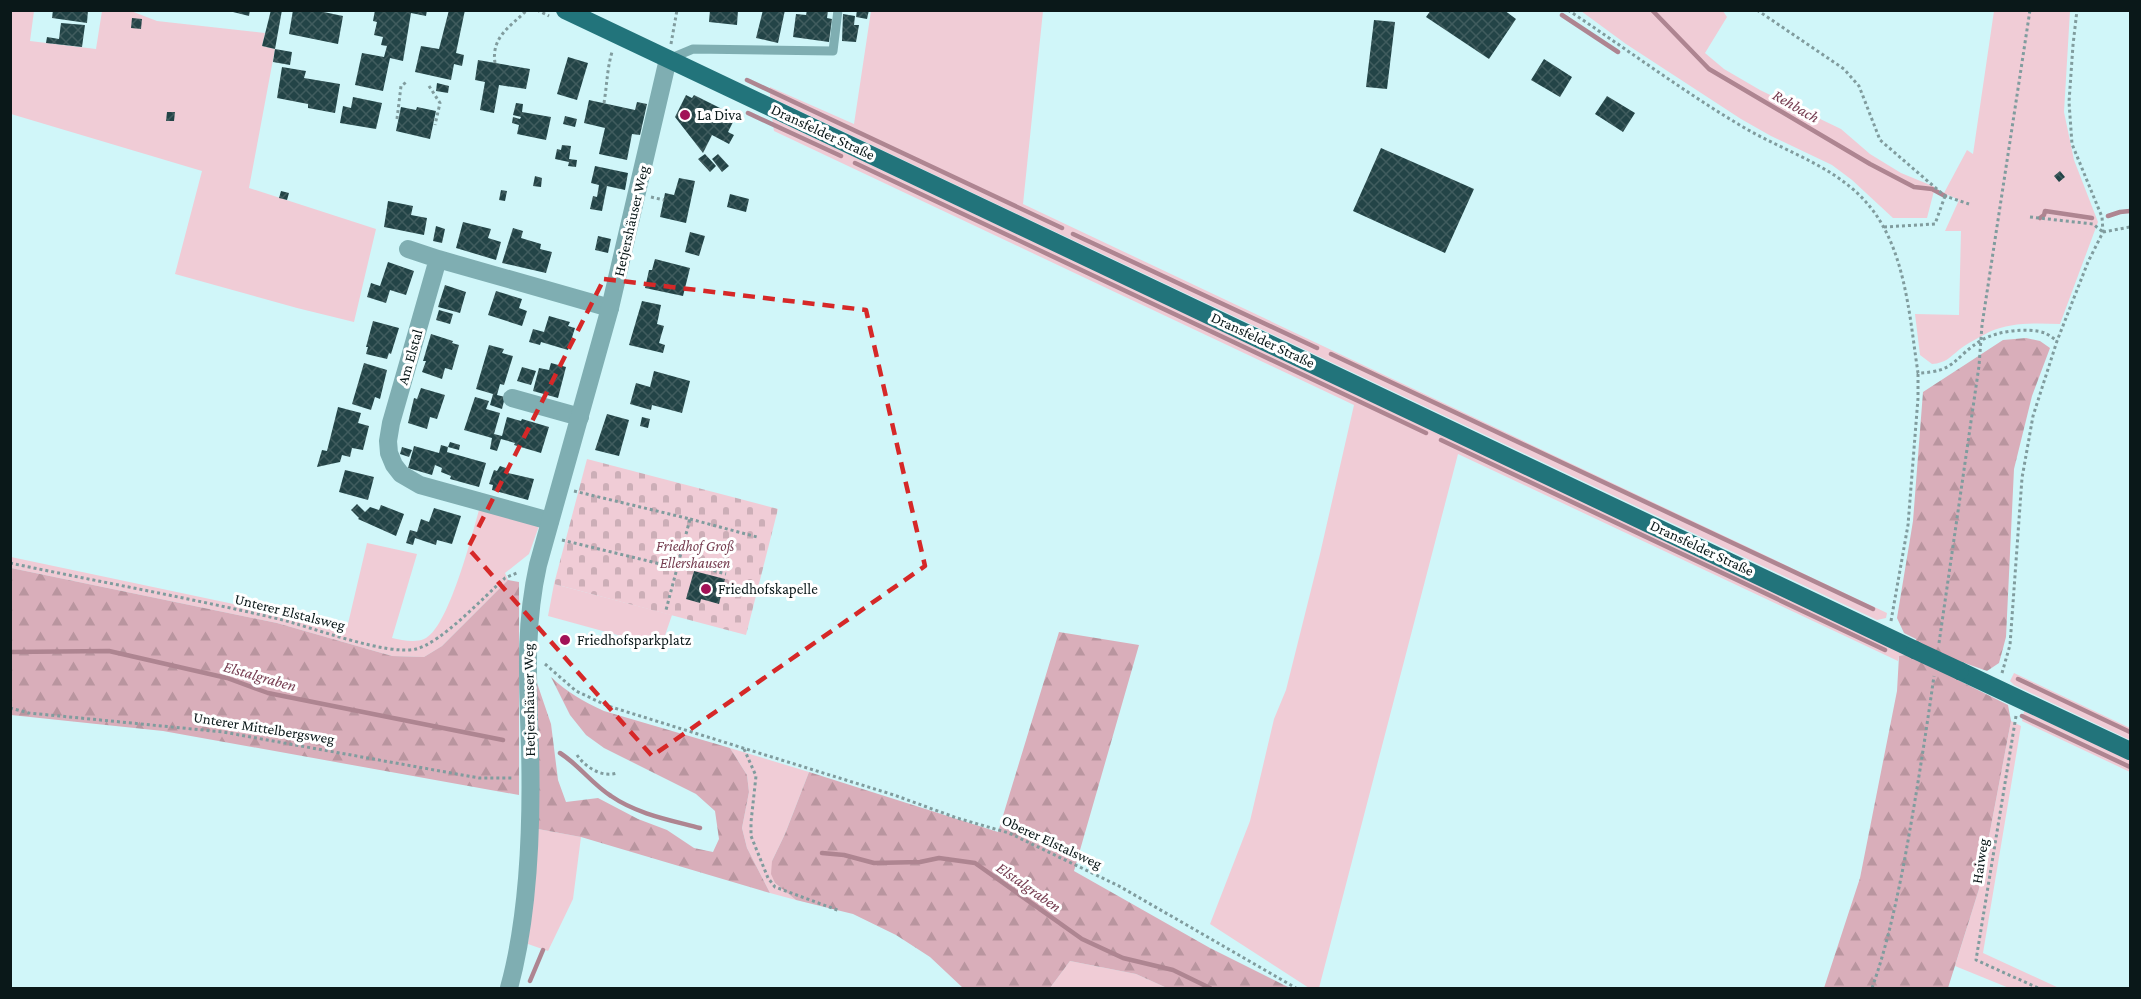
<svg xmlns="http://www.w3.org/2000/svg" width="2141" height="999" font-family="'Crimson Pro',serif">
	<defs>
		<pattern id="forest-firs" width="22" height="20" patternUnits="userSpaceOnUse" patternTransform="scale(1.5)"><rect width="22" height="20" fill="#d9aeba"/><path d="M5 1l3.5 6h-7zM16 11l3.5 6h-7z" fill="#b9959f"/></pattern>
		<pattern id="cemetery-stones" width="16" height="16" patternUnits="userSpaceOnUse" patternTransform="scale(1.5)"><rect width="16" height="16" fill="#f0ccd6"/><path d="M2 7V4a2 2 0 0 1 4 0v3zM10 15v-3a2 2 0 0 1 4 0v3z" fill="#ccaeb7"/></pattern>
		<pattern id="building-cross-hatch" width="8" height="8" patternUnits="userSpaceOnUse" patternTransform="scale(1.5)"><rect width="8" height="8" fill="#234447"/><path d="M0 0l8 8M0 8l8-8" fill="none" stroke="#405c5e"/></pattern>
	</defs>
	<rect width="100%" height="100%" fill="#d0f6f9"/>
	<path fill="#f0ccd6" d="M11 11H34L30 41 96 49 102 11H131L157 21 265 33 262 46 275 49 249 188 376 229 354 322 297 308 175 274 202 171 11 114Z
		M871 11H1043L1023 204 1887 613 1886 618 1877 620 770 97V87L854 124Z
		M1581 11H1723L1727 17 1705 53 1724 69 1760 90 1841 129 1870 154 1901 173 1935 187 1927 218H1893L1852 180 1832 165 1771 136 1741 119 1626 44Z
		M1994 11H2070L2064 112 2074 160 2098 222 2060 324C2035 323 2012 322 1989 332 1980 337 1968 343 1960 349 1950 357 1946 363 1932 364L1920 355 1915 314 1959 315 1961 231H1945L1959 200 1944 193 1967 150 1973 154Z
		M772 118 1907 655 1899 656 1898 661 1458 454 1319 988H1309L1210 924 1250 821 1274 719 1286 690 1320 554 1354 405 774 131Z
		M479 510 539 526 529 554 505 573 508 580 442 646 424 657 392 656 277 623 11 568V557L347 628 367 543 417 554 392 638C401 640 415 643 424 639 448 630 472 535 479 510Z
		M554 584 672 615 661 647 548 616Z
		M2014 673 2130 728V740L2014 685 2010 681Z
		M2024 711 2130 760V772L2022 721Z
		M2011 721 2021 726 1983 953 2059 988H2009L1955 966 1979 889Z
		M730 748 809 772 785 834 772 861 775 883 796 900 770 893 747 848 742 828 749 792 747 775Z
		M538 829 581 837 573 899 548 951 528 944Z
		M1070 961 1136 974 1167 988H1050Z"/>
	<path fill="url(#forest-firs)" d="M2026 338 2040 341 2050 348 2032 396 2014 469 2006 637 1999 663 1987 671 1962 662 1958 680 2008 705 2011 721 1979 889 1948 988H1824L1860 878 1897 691 1899 656 1907 655 1914 659 1916 639 1904 633 1897 618 1913 521 1923 392 2003 340Z
		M11 568 277 623 392 656 424 657 442 646 508 580 519 582V795L163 731 11 715Z
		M1059 632 1139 645 1074 871 1210 948 1290 988H1167L1136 974 1070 961 1050 988H963L930 957 896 935 853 914 796 900 775 883 771 874 772 861 785 834 809 772 998 832Z
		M551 677C567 692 584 702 604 711L730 748 747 775 749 792 742 828 747 848 770 893 581 837 538 829 536 680 551 724 558 780 566 802 598 798 638 819 667 830 694 848 713 852 719 839 715 811 696 794 604 748 586 735 570 715Z"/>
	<path fill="url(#cemetery-stones)" d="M587 459 778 509 746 635 554 584Z"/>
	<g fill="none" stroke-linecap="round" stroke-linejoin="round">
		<path stroke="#ae8591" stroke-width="4.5" d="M1652 10 1709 69 1870 164 1914 187 1932 189 1945 196
			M1562 15 1618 52
			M747 80 1062 228
			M748 113 841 156
			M855 163 1426 433
			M2108 216 2120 212 2130 211
			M2040 218 2044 215 2045 211 2092 218
			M1073 234 1317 348
			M1331 354 1873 609
			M1441 440 1885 650
			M10 652 109 651 227 678 268 693 503 740
			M2018 679 2130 732
			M2022 716 2130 767
			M560 753C579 765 592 784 611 796 637 814 670 820 700 828
			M822 853 844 855 874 863 920 862 939 858 975 863 1082 939 1123 958 1173 970 1210 988
			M530 981 543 950"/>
	</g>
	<path fill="url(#building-cross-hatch)" d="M53 10H88L87 23 52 18Z
		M225 10H250L249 16Z
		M271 10H282L275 49 262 46Z
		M293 10H314L343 16 338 44 289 34Z
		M375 10H427L426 16 411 13 403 61 390 58 383 91 355 85 362 53 384 57 387 46 381 45 383 37 374 35 377 22 373 21Z
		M449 10H465L456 53 464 55 462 66 454 64 451 80 415 72 421 46 439 49Z
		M710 10H738L737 25 709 22Z
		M763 10H785L778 43 756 38Z
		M807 10H828L827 18 832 19 829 42 793 37 796 14 806 15Z
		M857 10H869L867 19 856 17Z
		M1431 10H1504L1516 19 1489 59 1426 17Z
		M843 14 855 16 854 25H859L856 42 842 41Z
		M132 18 142 19 141 29 131 28Z
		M1374 20 1395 22 1387 89 1366 87Z
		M61 23 85 25 82 47 46 43 47 37 59 39Z
		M275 49 292 52 290 65 273 62Z
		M568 57 588 63 577 100 557 94Z
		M1544 59 1572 77 1560 97 1531 80Z
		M478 60 530 69 526 89 499 85 494 113 480 110 485 82 475 80Z
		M282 67 306 71 304 78 340 84 335 113 308 108V104L277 98Z
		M437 83 449 86 448 93 436 91Z
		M686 95 692 98 694 95 736 116 728 132 734 135 729 144 712 135 703 153 675 117Z
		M1607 96 1635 113 1623 132 1595 114Z
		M353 97 382 103 376 129 340 123 343 106 351 108Z
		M589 100 635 110 637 102 647 104 640 135 632 134 627 160 599 154 605 128 584 123Z
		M516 103 523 104 522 112 551 117 546 140 517 134 519 125 512 123 513 117 520 119 521 117 513 115Z
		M401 107 416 110 417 107 436 111 430 139 396 131Z
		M167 112H175L174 121H166Z
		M565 116 577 119 575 127 563 124Z
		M562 145 571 146 569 159 577 160 576 167 568 166 569 162 555 159 557 149 561 150Z
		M1381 148 1474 189 1445 253 1353 211Z
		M705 154 716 166 710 172 698 159Z
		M718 154 729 166 722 172 712 159Z
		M595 166 628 173 625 190 607 186 602 211 590 209 593 196 597 197 599 185 591 183Z
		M2060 171 2065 177 2059 182 2054 176Z
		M535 176 542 178 541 187 533 186Z
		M679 178 695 181 686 223 660 217 665 193 674 195Z
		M501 190 507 191 505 201 499 200Z
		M281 191 289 193 287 200 279 198Z
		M730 194 749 199 746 212 727 207Z
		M388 201 413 206 411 215 427 218 424 235 384 227Z
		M463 222 491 229 488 238 501 242 496 260 456 248Z
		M436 226 445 229 442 243 433 241Z
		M513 228 523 231 521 238 541 244 540 249 552 252 546 273 502 263Z
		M690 232 705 236 699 256 685 252Z
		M598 236 611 239 608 253 595 250Z
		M655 259 690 268 683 296 645 288 649 270H652Z
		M388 262 414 271 406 295 390 290 386 303 367 297 371 283 380 286Z
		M445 285 466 292 460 313 438 307Z
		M496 291 522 299 519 308 527 311 522 326 488 315Z
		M642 301 661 305 657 324 664 326 659 343 665 345 663 353 629 345Z
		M439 310 453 314 450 324 436 320Z
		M549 316 570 322 568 326 575 328 568 350 541 342 540 345 529 342 533 329 544 332Z
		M373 321 399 328 391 354 389 353 387 359 366 354 368 347H366Z
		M431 334 453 341 452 343 459 345 452 370 445 368 442 379 422 372 426 361H423Z
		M489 345 504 349 502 353 513 356 504 385 500 384 497 395 505 397 502 409 490 405 493 394 476 389Z
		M364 363 387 370 380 399 375 397 371 410 352 404Z
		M551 363 566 367 558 398 533 391 539 368 549 370Z
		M522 367 536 371 531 385 517 381Z
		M654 371 690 381 682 413 652 405 651 410 630 404 636 383 650 387Z
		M421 388 445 395 437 419 430 417 427 429 408 423 414 398 417 399Z
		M475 397 489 401 486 409 500 413 494 434 502 436 507 417 521 421 522 419 549 427 541 453 514 445 515 443 501 439 497 451 490 449 492 438 464 430Z
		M338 407 361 413 358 423 369 426 363 450 352 448 350 457 342 455 340 462 317 467 322 450 327 451Z
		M607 414 629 420 619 456 595 450Z
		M642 417 650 419 648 428 640 426Z
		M450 442 460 445 459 450 448 447Z
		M441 445 448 447 447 452 486 463 479 487 450 479 451 476 441 472 442 468 435 465 432 475 408 468 414 446 439 453Z
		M402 447 412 450 409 457 400 454Z
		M500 466 509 469 508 473 534 479 528 500 492 490 493 485 489 484 494 470 497 471Z
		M345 470 374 477 368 500 339 492Z
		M357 504 365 512 370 507 379 510 381 505 404 514 396 536 358 519 359 518 351 510Z
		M434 508 461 516 452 544 437 540 436 545 415 538 413 545 406 543 410 530 417 532 421 519 429 522Z
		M694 571 725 579 719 604 701 599 700 603 686 599Z"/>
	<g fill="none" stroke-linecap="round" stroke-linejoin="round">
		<path stroke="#809c9e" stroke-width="3" stroke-dasharray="3 3" stroke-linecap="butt" d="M537 10 549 16
			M1568 10C1625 48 1680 89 1738 124 1790 156 1853 169 1884 228 1907 270 1911 327 1918 373 1957 372 1953 357 1982 340 1997 331 2028 327 2045 333 2049 335 2053 338 2057 341
			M1757 10 1844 69 1859 86 1880 140 1945 196 1969 204
			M671 44 677 10
			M495 63C491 37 510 27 527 10
			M429 86 440 103 435 125
			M604 103C607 85 607 69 612 52
			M397 119 401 86 408 81
			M651 197 664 200
			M2030 217 2093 224 2103 232
			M1884 227 1935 224 1945 196
			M2103 232 2130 227
			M574 491 690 519 666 610
			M690 519 757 537
			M562 540 677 568 693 565 726 574
			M10 563C100 582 190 598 279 619 311 627 387 656 416 649 441 643 484 597 505 578L519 572
			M1891 621 1908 525 1918 398V373
			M1939 643 1979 366 1982 325 2030 10
			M545 664 576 691 608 706 894 795 957 818 1009 833 1119 886 1296 988
			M2002 673 2010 645 2022 478 2033 416 2057 341 2088 262 2103 232 2102 217 2072 144 2069 102 2073 45 2077 10
			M10 708 29 713 223 732 479 778H513
			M2016 716 1976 960 2038 988
			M744 749 756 776 751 822V836L768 878 775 887 840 911
			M577 755C585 767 602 778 617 773
			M1872 988C1886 949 1895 908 1903 868 1915 804 1925 740 1934 676"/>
		<path stroke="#7faeb2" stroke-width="9" d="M669 59 693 49 833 51 838 10"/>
		<path stroke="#7faeb2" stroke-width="18" d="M408 249 438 259
			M512 398 580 417
			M550 521 420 485 401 474 394 465 389 453 388 441 391 423 438 259 610 308"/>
		<path stroke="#7faeb2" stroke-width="18" d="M509 988C529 915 532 824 530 747 528 683 524 628 538 565L610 308 668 59"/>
		<path stroke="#22747b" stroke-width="18" d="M565 10 1915 650
			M1960 671 2130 751"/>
		<path stroke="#22747b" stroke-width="18" d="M1915 650 1960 671"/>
	</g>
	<path fill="none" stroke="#d62828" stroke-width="4.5" stroke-dasharray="12 8" stroke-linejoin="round" d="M604 279 866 310 925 566 652 756 468 548Z"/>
	<g fill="#a21257" stroke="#fff" stroke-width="2">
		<circle cx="685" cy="115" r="6"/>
		<circle cx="706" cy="589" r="6"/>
		<circle cx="565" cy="640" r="6"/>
	</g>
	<g text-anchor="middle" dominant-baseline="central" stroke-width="6" stroke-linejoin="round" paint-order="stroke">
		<g font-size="15" fill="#0a1819" stroke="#fff" text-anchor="start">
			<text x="697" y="115">La Diva</text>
			<text x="718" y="589">Friedhofskapelle</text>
			<text x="577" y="640">Friedhofsparkplatz</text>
		</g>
		<g font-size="15" fill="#0a1819" stroke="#fff">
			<text transform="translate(823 132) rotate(25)">Dransfelder Straße</text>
			<text transform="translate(631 221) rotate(-77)">Hetjershäuser Weg</text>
			<text transform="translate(1263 340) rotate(25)">Dransfelder Straße</text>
			<text transform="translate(410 357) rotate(-74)">Am Elstal</text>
			<text transform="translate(1702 548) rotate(25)">Dransfelder Straße</text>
			<text transform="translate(290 612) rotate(14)">Unterer Elstalsweg</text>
			<text transform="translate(529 700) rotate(-91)">Hetjershäuser Weg</text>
			<text transform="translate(264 728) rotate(9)">Unterer Mittelbergsweg</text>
			<text transform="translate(1052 842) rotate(25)">Oberer Elstalsweg</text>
			<text transform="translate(1980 861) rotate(-81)">Haiweg</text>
		</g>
		<g font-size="15" font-style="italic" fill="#753c4f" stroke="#fff">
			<text x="695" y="546">Friedhof Groß<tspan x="695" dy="17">Ellershausen</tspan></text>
		</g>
		<g font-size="16" font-style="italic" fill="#763d50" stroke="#fff">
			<text transform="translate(1796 106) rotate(30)">Rehbach</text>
			<text transform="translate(260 676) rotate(16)">Elstalgraben</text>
			<text transform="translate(1029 887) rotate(35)">Elstalgraben</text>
		</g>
	</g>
	<rect width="2141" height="999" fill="none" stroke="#0a1819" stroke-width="24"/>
</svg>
